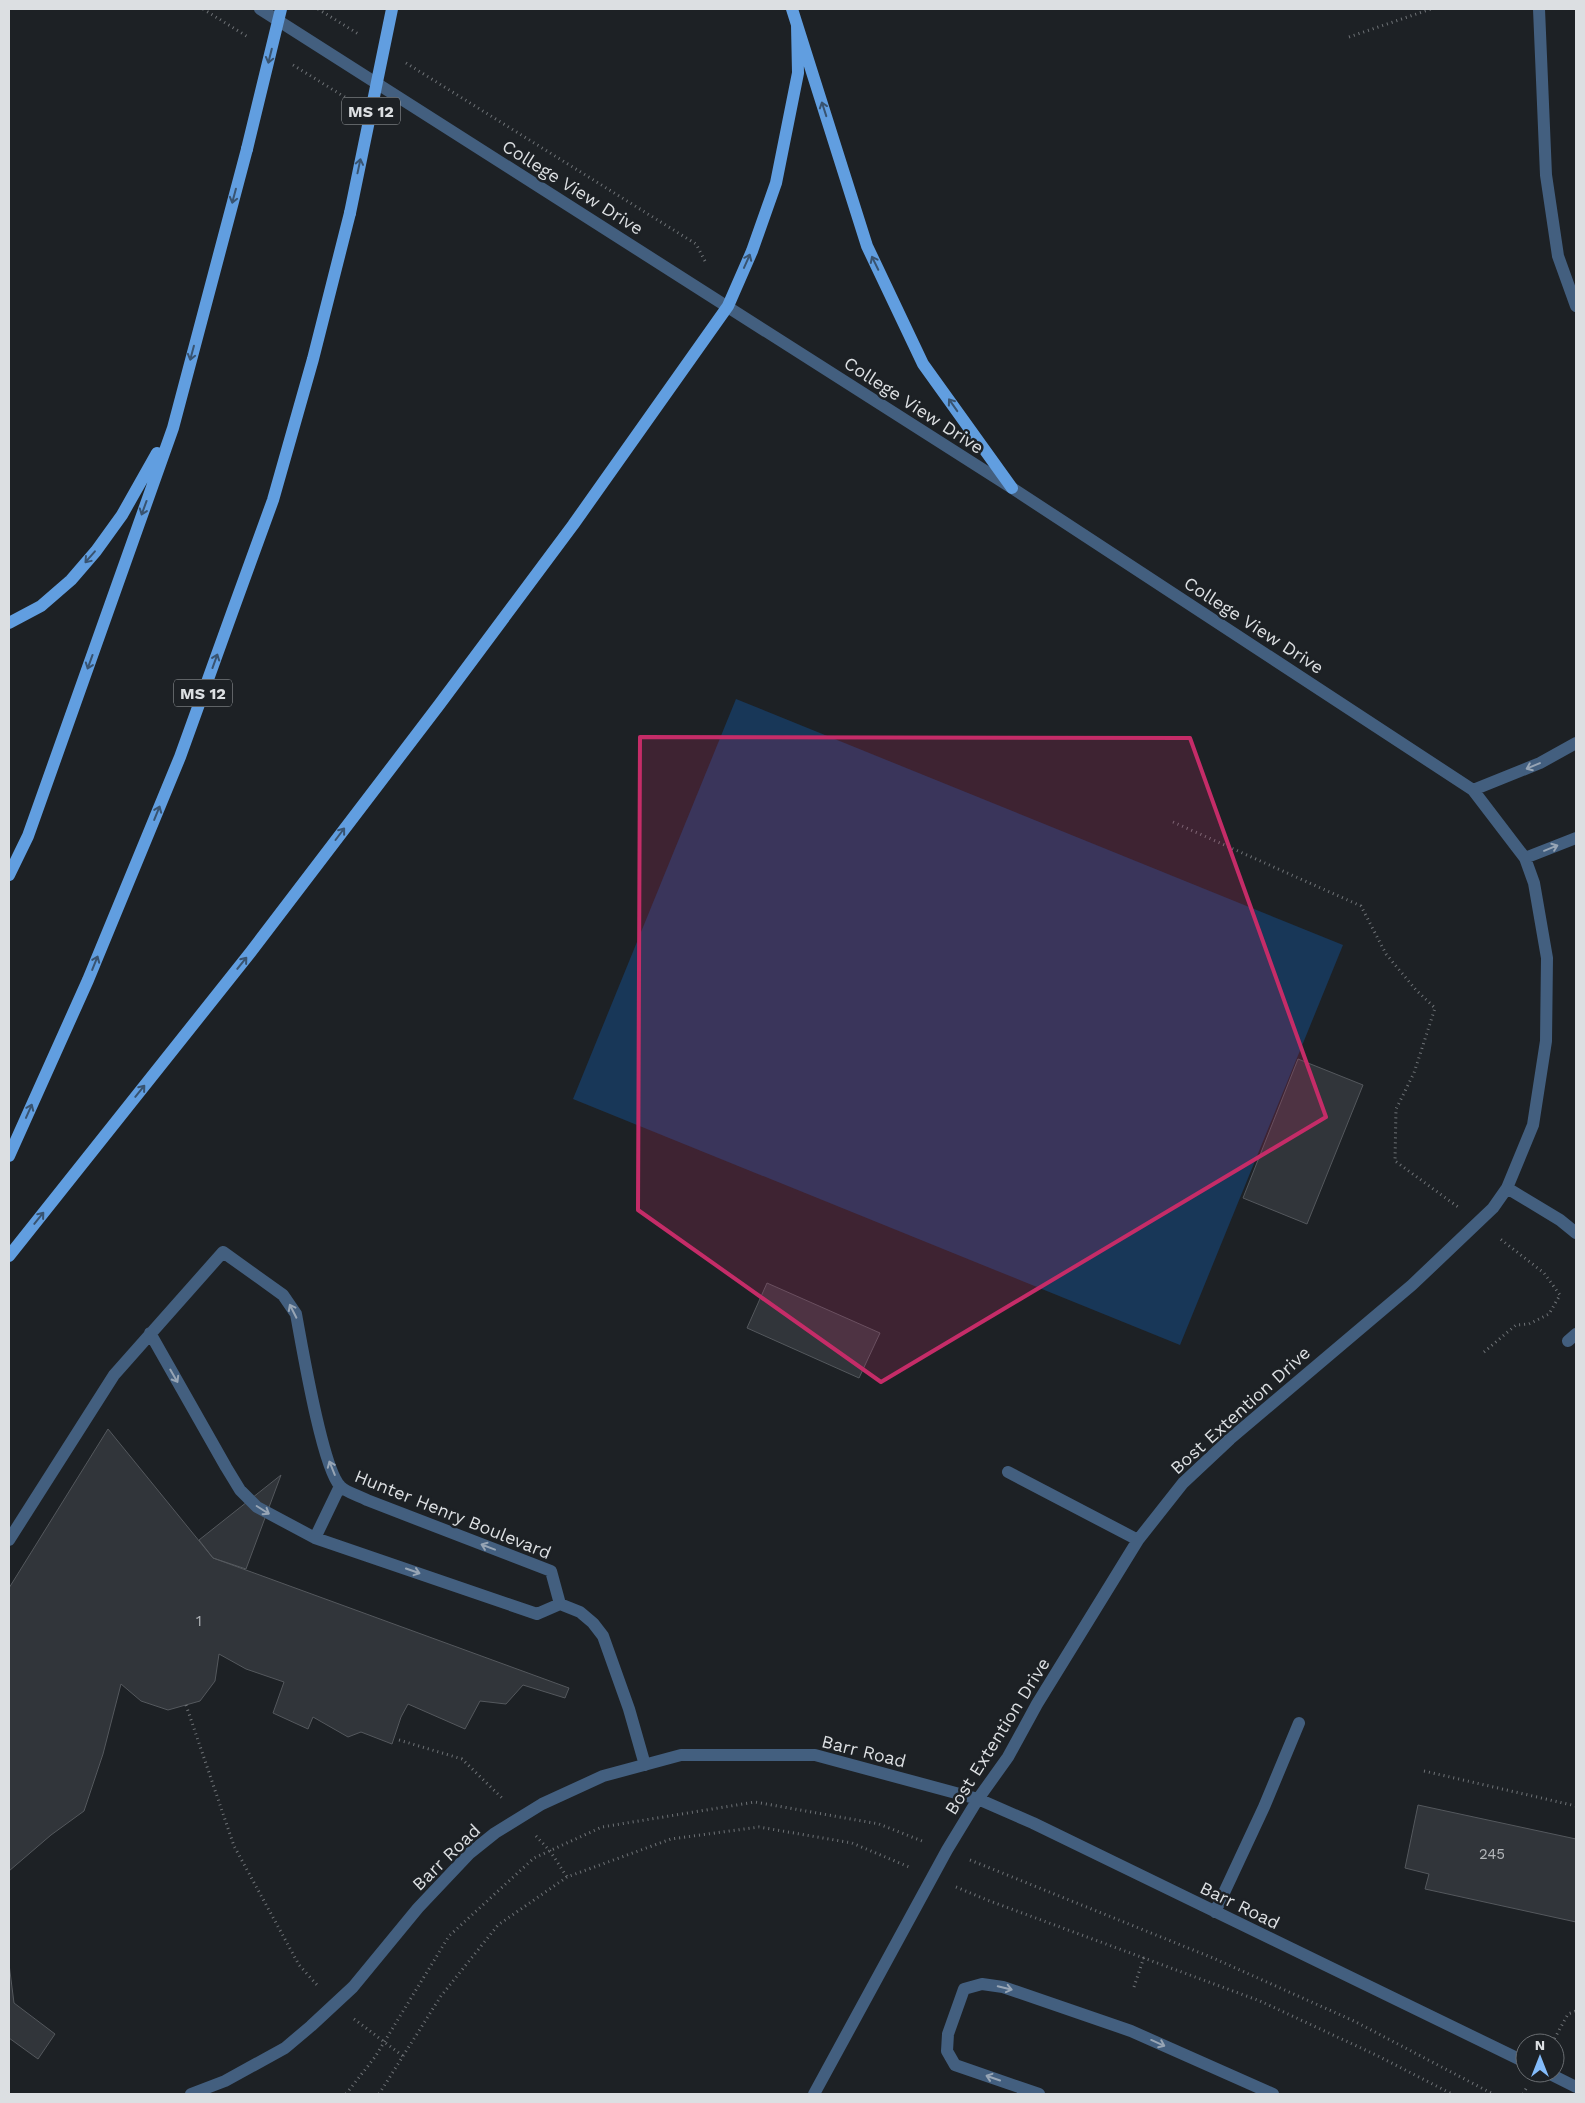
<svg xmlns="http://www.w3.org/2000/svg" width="1585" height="2103" font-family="'Work Sans',sans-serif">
	<rect width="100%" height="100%" fill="#1d2125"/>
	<path fill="#183758" d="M736 699 1343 945 1180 1345 573 1099Z"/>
	<path fill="#31353a" stroke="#54585d" d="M1298 1059 1363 1085 1307 1224 1243 1198Z
		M767 1283 880 1333 859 1378 747 1328Z
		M108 1429 213 1558 569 1688 565 1698 523 1685 506 1704 480 1701 465 1729 408 1704 401 1717 392 1744 361 1732 348 1737 313 1717 308 1729 273 1713 284 1682 246 1669 219 1654 215 1681 200 1701 168 1710 141 1701 121 1684 103 1754 84 1811 51 1835 9 1871V1588Z
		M281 1475 246 1569 213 1558 199 1540Z
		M1418 1805 1576 1839V1922L1425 1889 1429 1874 1405 1868Z
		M9 1964 14 2003 55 2034 38 2059 9 2038Z"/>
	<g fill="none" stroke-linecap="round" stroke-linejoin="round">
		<path stroke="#6f7377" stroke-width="3" stroke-dasharray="1 4" stroke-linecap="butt" d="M203 9 248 37
			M318 9 360 35
			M1349 37 1431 9
			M406 63 696 244 705 261
			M293 65 348 99
			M1173 822 1361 906 1386 954 1416 990 1435 1008 1414 1073 1396 1109 1395 1161 1458 1207
			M1484 1352 1516 1325 1529 1324 1549 1314 1560 1295 1544 1273 1499 1238
			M186 1705 234 1846 299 1965 318 1986
			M399 1740 462 1759 502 1798
			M1424 1771 1576 1806
			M536 1836 550 1851 567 1877
			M970 1860 1213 1958 1354 2021 1493 2094
			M956 1887 987 1900 1260 2001 1376 2055 1452 2094
			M1134 1987 1144 1957
			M354 2019 403 2056
			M1552 2043 1568 2014 1576 2011
			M346 2094 375 2057 449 1936 534 1858 602 1827 755 1802 879 1824 922 1841
			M379 2094 441 1996 498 1925 567 1877 671 1839 759 1827 852 1843 909 1867
			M1523 2094 1527 2087"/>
		<path stroke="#435f7f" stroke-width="12" d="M260 9 1012 488 1473 790 1525 858 1534 883 1547 958 1546 1041 1533 1125 1507 1188 1493 1208 1412 1285 1230 1439 1183 1483 1138 1540 1037 1704 1008 1757 978 1799 947 1850 814 2094
			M1539 9 1546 175 1558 256 1576 306
			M1473 790 1540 763 1576 743
			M1525 858 1576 838
			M1507 1188 1560 1220 1576 1233
			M150 1333 226 1467 240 1490 257 1507 315 1538 537 1614 560 1604 580 1612 593 1623 603 1636 629 1709 645 1765
			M1568 1341 1576 1334
			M1008 1472 1138 1540
			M315 1538 340 1486
			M9 1540 114 1375 223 1252 283 1295 296 1314C302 1346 322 1467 340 1486 345 1492 360 1496 367 1500L551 1571 560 1604
			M1215 1912 1264 1807 1299 1723
			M1548 2073 1576 2087
			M191 2094 225 2081 285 2048 311 2026 353 1987 418 1908 470 1853 495 1833 542 1804 603 1776 681 1755H815L978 1799 1033 1823 1525 2062
			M1039 2094 955 2065 947 2051 948 2034 964 1989 982 1984 1003 1987 1131 2031 1273 2094"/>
		<path stroke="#619ee0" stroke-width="12" d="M792 9 867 246 923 364 1012 488
			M9 623 41 606 71 580 96 551 122 515 157 453
			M9 875 28 836 173 428 247 149
			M9 1156 88 980 180 757 233 610 273 500 313 359 350 213
			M9 1256 250 953 439 705 573 525 728 306 752 251 776 183 798 73 797 25"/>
		<path stroke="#619ee0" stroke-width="12" d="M247 149 281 9
			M350 213 392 9"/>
	</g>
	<defs><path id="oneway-shaft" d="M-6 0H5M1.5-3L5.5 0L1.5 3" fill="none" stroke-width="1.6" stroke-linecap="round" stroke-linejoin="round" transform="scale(1.25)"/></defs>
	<g stroke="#385370">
		<use href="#oneway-shaft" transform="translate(270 56) rotate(104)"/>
		<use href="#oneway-shaft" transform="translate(824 109) rotate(-108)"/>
		<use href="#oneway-shaft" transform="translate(359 166) rotate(-78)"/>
		<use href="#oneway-shaft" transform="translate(234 196) rotate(105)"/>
		<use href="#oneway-shaft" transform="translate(747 261) rotate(-66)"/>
		<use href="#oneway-shaft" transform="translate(875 263) rotate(-116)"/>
		<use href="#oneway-shaft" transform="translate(192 353) rotate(105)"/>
		<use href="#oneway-shaft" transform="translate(953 405) rotate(-125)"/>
		<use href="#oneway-shaft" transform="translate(144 508) rotate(110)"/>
		<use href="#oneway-shaft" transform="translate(90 557) rotate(131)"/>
		<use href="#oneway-shaft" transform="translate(215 661) rotate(-70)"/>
		<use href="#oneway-shaft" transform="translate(90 662) rotate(110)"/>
		<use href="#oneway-shaft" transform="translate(157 813) rotate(-68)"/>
		<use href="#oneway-shaft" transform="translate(340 834) rotate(-53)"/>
		<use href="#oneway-shaft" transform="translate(95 963) rotate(-68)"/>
		<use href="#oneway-shaft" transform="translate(242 963) rotate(-51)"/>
		<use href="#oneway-shaft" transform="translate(140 1091) rotate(-51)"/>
		<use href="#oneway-shaft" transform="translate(29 1111) rotate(-66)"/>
		<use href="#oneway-shaft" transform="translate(39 1218) rotate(-51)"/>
	</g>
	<g stroke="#97a5b5">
		<use href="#oneway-shaft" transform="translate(1533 766) rotate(157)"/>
		<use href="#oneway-shaft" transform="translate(1551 848) rotate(-22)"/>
		<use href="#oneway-shaft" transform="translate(293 1311) rotate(-117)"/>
		<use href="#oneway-shaft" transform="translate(174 1376) rotate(60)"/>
		<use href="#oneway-shaft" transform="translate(332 1468) rotate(-112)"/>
		<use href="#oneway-shaft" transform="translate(263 1510) rotate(32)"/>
		<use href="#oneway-shaft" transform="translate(488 1547) rotate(-159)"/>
		<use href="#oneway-shaft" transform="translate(413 1571) rotate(19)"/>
		<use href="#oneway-shaft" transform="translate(1005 1988) rotate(14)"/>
		<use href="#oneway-shaft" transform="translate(1158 2043) rotate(24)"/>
		<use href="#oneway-shaft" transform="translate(993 2078) rotate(-161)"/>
	</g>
	<path fill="#c52c68" fill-opacity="0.2" stroke="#c52c68" stroke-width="4" stroke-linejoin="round" d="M640 737 1190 738 1326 1117 881 1382 638 1210Z"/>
	<g text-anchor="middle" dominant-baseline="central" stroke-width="5" stroke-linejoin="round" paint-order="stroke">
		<g font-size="15" fill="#b1b4b8">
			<text x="199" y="1621">1</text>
			<text x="1492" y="1854">245</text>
		</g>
		<g fill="#1d2125" stroke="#a3a6a9" stroke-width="1">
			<rect x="342" y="97.5" width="58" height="27" rx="4"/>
			<rect x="174" y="679.5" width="58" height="27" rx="4"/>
		</g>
		<g font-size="16" font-weight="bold" fill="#dcdfe2">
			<text x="371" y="111">MS 12</text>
			<text x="203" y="693">MS 12</text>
		</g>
		<g font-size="18" fill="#dcdfe2" stroke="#1d2125">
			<text transform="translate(573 187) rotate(32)">College View Drive</text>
			<text transform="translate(914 405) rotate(33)">College View Drive</text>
			<text transform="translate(1254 625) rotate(33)">College View Drive</text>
			<text transform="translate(1240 1410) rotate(-42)">Bost Extention Drive</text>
			<text transform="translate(453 1514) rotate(22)">Hunter Henry Boulevard</text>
			<text transform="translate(997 1736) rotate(-58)">Bost Extention Drive</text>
			<text transform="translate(864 1751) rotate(14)">Barr Road</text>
			<text transform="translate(446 1857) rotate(-44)">Barr Road</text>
			<text transform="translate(1240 1905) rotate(26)">Barr Road</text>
		</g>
	</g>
	<rect width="1585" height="2103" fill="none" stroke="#dcdfe2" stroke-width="20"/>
	<g transform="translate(1540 2058)"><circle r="24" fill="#1d2125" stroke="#696d71"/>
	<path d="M0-4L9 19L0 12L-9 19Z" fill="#84bcfb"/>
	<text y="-8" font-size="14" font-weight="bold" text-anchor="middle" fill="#dcdfe2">N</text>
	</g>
</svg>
